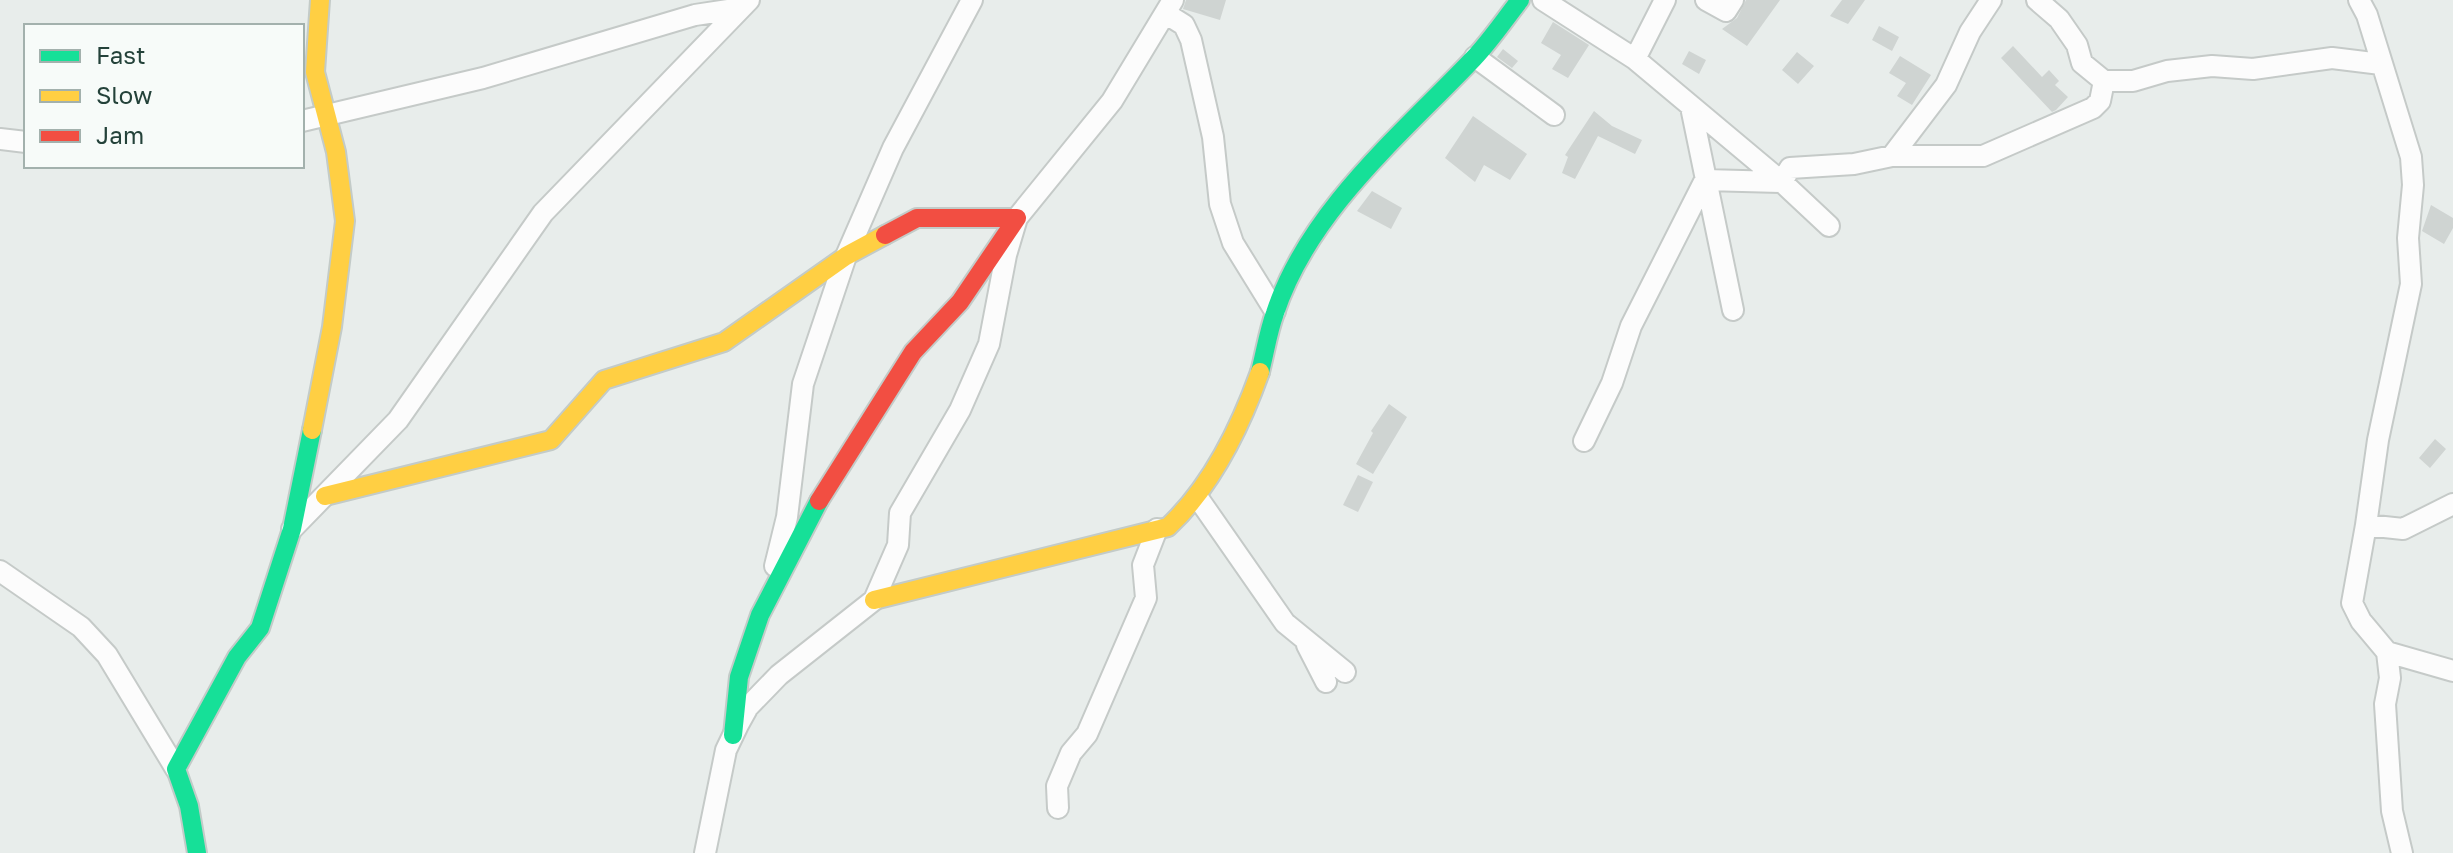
<svg xmlns="http://www.w3.org/2000/svg" width="2453" height="853" font-family="'Golos Text',sans-serif">
	<rect width="100%" height="100%" fill="#e8edeb"/>
	<path fill="#cfd4d2" d="M1186 0H1226L1220 20 1183 9Z
		M1746 0H1780L1747 46 1722 29 1737 18Z
		M1842 0H1865L1848 24 1830 16Z
		M1553 22 1589 45 1568 78 1552 69 1561 55 1541 43Z
		M1879 26 1899 37 1892 51 1872 40Z
		M2013 46 2042 77 2049 70 2059 81 2055 85 2068 97 2056 110 2052 112 2001 58Z
		M1503 49 1518 61 1512 68 1497 57Z
		M1689 51 1706 60 1699 74 1682 64Z
		M1797 52 1814 66 1798 84 1782 70Z
		M1900 56 1931 75 1912 105 1897 96 1906 83 1889 73Z
		M1594 111 1612 126 1642 140 1635 154 1598 136 1575 179 1562 173 1568 157 1565 155Z
		M1473 116 1527 154 1510 180 1484 165 1475 182 1445 158Z
		M1372 191 1402 208 1391 229 1357 211Z
		M2431 205 2453 218V228L2444 244 2422 231Z
		M1389 404 1407 417 1373 474 1356 464 1373 433 1371 431Z
		M2435 439 2446 449 2430 468 2419 458Z
		M1358 475 1373 482 1358 512 1343 505Z"/>
	<g fill="none" stroke-linecap="round" stroke-linejoin="round">
		<defs>
			<path id="street" d="M1543 0 1635 59 1782 182 1790 168 1854 164 1892 156H1983L2093 108 2100 101 2104 81 2082 63 2077 45 2059 19 2037 0
				M1706 0 1726 11 1733 0
				M2359 0 2367 15 2411 157 2413 185 2408 238 2411 284 2378 440 2366 525
				M1168 15 1184 25 1191 40 1213 137 1220 204 1233 243 1275 311
				M1475 57 1554 115
				M1635 59 1665 0
				M2104 81H2133L2167 71 2212 66 2253 69 2332 58 2381 64
				M1691 107 1733 310
				M302 121 483 78 695 15 741 8
				M0 139 26 142
				M1892 156 1946 85 1970 32 1991 0
				M1584 441 1612 383 1631 326 1705 180 1782 182 1829 226
				M1198 498 1285 623 1345 672
				M292 529 398 420 543 213 749 0
				M775 566 787 517 803 384 846 256 893 148 972 0
				M0 571 81 627 107 655 176 769
				M1307 645 1326 682
				M2387 652 2453 671
				M1058 808 1057 786 1071 753 1087 734 1146 598 1143 565 1157 529
				M705 853 726 750 738 725 748 707 779 675 874 600 898 545 900 513 960 410 989 344 1006 255 1017 218 1112 101 1173 0
				M2402 853 2392 811 2385 704 2390 678 2387 652 2361 621 2352 603 2366 525 2403 529 2453 504"/>
			<path id="fast" d="M1260 372C1265 353 1268 332 1275 313 1309 210 1402 134 1474 58 1491 40 1505 19 1520 0
				M733 735 739 677 760 615 819 501
				M197 853 189 806 176 769 237 657 260 628 292 529 312 430"/>
			<path id="slow" d="M312 430 332 327 345 221 336 152 315 72 320 0
				M325 496 551 440 604 380 724 342 846 256 885 235
				M874 600 1168 527C1211 487 1240 428 1260 372"/>
			<path id="jam" d="M819 501 913 352 960 302 1017 218H917L885 235"/>
		</defs>
		<use href="#street" stroke="#c5cac8" stroke-width="24"/>
		<use href="#fast" stroke="#c3cbc8" stroke-width="22"/>
		<use href="#slow" stroke="#c3cbc8" stroke-width="22"/>
		<use href="#jam" stroke="#c3cbc8" stroke-width="22"/>
		<use href="#street" stroke="#fcfcfc" stroke-width="20"/>
		<use href="#fast" stroke="#16e098" stroke-width="18"/>
		<use href="#slow" stroke="#ffcf43" stroke-width="18"/>
		<use href="#jam" stroke="#f24e42" stroke-width="18"/>
	</g>
	<rect x="24" y="24" width="280" height="144" fill="#f7fbf9" stroke="#a3b1ad" stroke-width="2"/>
	<rect x="40" y="50" width="40" height="12" fill="#16e098" stroke="#a3b1ad" stroke-width="2"/>
	<text x="96" y="64" font-size="24" fill="#24423a">Fast</text>
	<rect x="40" y="90" width="40" height="12" fill="#ffcf43" stroke="#a3b1ad" stroke-width="2"/>
	<text x="96" y="104" font-size="24" fill="#24423a">Slow</text>
	<rect x="40" y="130" width="40" height="12" fill="#f24e42" stroke="#a3b1ad" stroke-width="2"/>
	<text x="96" y="144" font-size="24" fill="#24423a">Jam</text>
</svg>
